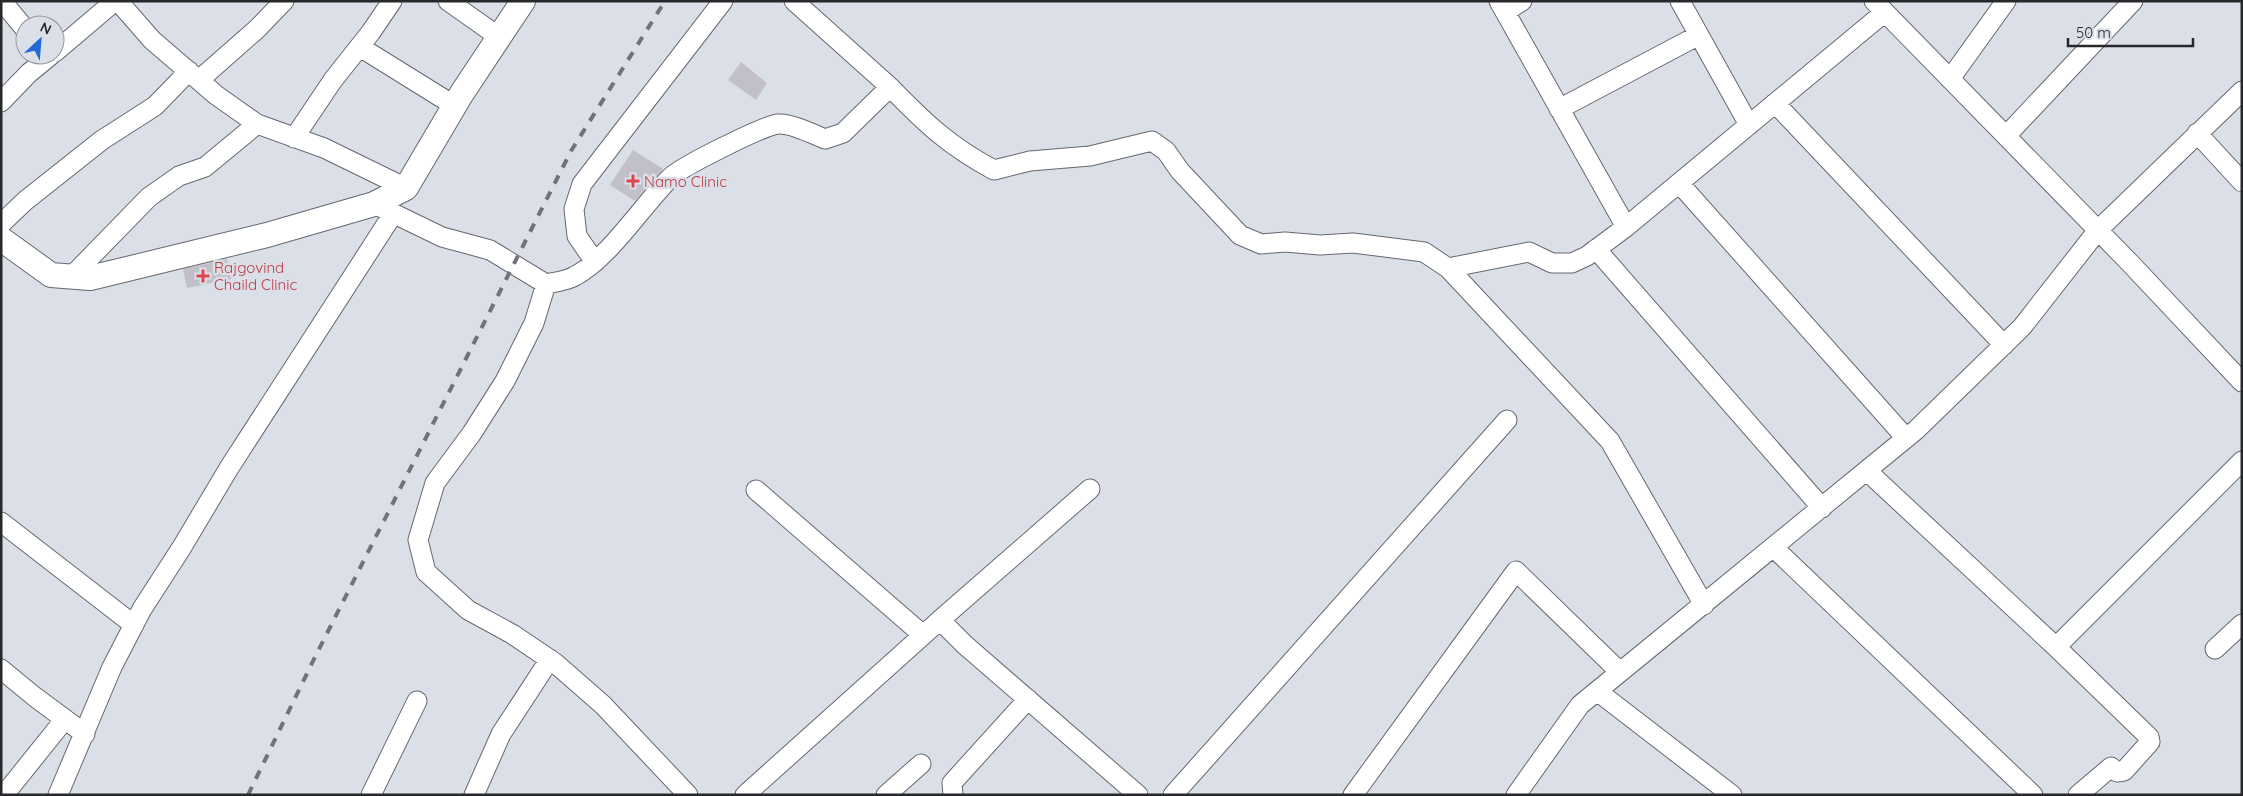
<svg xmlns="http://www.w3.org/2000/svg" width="2243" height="796" font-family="Quicksand,sans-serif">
	<rect width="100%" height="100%" fill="#dbdfe7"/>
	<path fill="#c1c0c8" d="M741 62 767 83 756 100 728 80Z
		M633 150 663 169 635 201 610 185Z
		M227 259 231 279 187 288 183 269Z"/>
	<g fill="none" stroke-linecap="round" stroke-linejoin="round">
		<defs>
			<path id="minor" d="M2 1 25 29
				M118 1 152 40 216 95 257 124 324 148 406 188
				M448 1 499 37
				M794 1 890 87
				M1499 1 1626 227
				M1680 1 1749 125
				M1874 1 2130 263 2242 382
				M1505 12 1522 1
				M360 47 455 106
				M55 52 115 1
				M1950 79 2006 1
				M199 80 257 29 284 1
				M1 102 29 73 51 55
				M1775 103 2004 345
				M1559 109 1699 35
				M2197 133 2242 182
				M2006 136 2133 1
				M294 138 333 80 371 32 392 1
				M1679 183 1906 438
				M374 204 442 237 490 250 546 284 534 323 505 381 472 433 435 483 418 540 426 572 468 610 512 634 555 663 603 705 688 795
				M1 224 25 201 102 140 155 106 189 71
				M1596 249 1822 508
				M595 262 577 236 574 209 582 184 723 1
				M1448 268 1529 252 1552 263H1572L1587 256 1626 227 1885 12
				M72 276 149 197 179 176 205 167 257 124
				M546 284C555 282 567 281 575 276 609 258 642 206 670 178 680 167 763 126 778 124 791 123 813 134 825 139L843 133 890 87C925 123 949 146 994 170L1030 161 1090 156 1152 141 1166 151 1180 171 1240 235 1261 244 1285 242 1320 245 1353 243 1424 252 1448 268 1610 441 1704 605
				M1867 471 2056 647 2149 737 2150 742 2124 771 2117 772 2111 767 2078 795
				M756 490 923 635
				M1 522 134 625
				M1774 548 2033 795
				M940 620 1090 489
				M2056 647 2242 461
				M2215 649 2242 624
				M1 669 35 697 85 734
				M1597 691 1732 795
				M4 795 65 719
				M58 795 112 667 142 609 182 547 229 468 393 214
				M371 795 417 701
				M474 795 501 734 550 659
				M745 795 940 620 965 645 1138 795
				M886 795 921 764
				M953 795 952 783 1028 699
				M1173 795 1507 420
				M1353 795 1516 571 1620 672
				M1516 795 1580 705 1916 430 2022 327 2098 230 2242 91"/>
			<path id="tertiary" d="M1 239 51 275 90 278 267 235 374 204 406 188 462 93 523 1"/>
		</defs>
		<use href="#minor" stroke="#65686f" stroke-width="21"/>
		<use href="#tertiary" stroke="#65686f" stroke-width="26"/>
		<use href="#minor" stroke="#fff" stroke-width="19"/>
		<use href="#tertiary" stroke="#fff" stroke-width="24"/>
		<path stroke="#707378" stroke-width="4" stroke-dasharray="9 9" stroke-linecap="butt" d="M248 795 315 657 571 151 665 1"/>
	</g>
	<g fill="#e0444e" stroke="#dbdfe7" stroke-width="2">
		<path d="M630.5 173.5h5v5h5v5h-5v5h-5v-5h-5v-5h5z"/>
		<path d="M200.5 268.5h5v5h5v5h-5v5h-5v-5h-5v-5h5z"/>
	</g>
	<g text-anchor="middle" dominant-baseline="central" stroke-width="5" stroke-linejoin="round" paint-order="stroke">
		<g font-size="15" fill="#be3a42" stroke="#dbdfe7" text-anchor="start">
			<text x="644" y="181">Namo Clinic</text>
			<text x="214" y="267">Rajgovind<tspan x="214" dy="17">Chaild Clinic</tspan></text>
		</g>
	</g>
	<rect width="2243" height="796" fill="none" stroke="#26282b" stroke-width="5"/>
	<g transform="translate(40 40) rotate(26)"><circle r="24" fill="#dbdfe7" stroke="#93969c"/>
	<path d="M0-4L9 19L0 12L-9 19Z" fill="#246ad6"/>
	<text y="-8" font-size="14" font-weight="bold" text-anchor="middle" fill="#26282b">N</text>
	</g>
	<path d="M2068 38v8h125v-8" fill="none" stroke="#26282b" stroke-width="2.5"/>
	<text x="2076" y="38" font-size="15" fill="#26282b" stroke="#dbdfe7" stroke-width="4" paint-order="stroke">50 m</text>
</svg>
